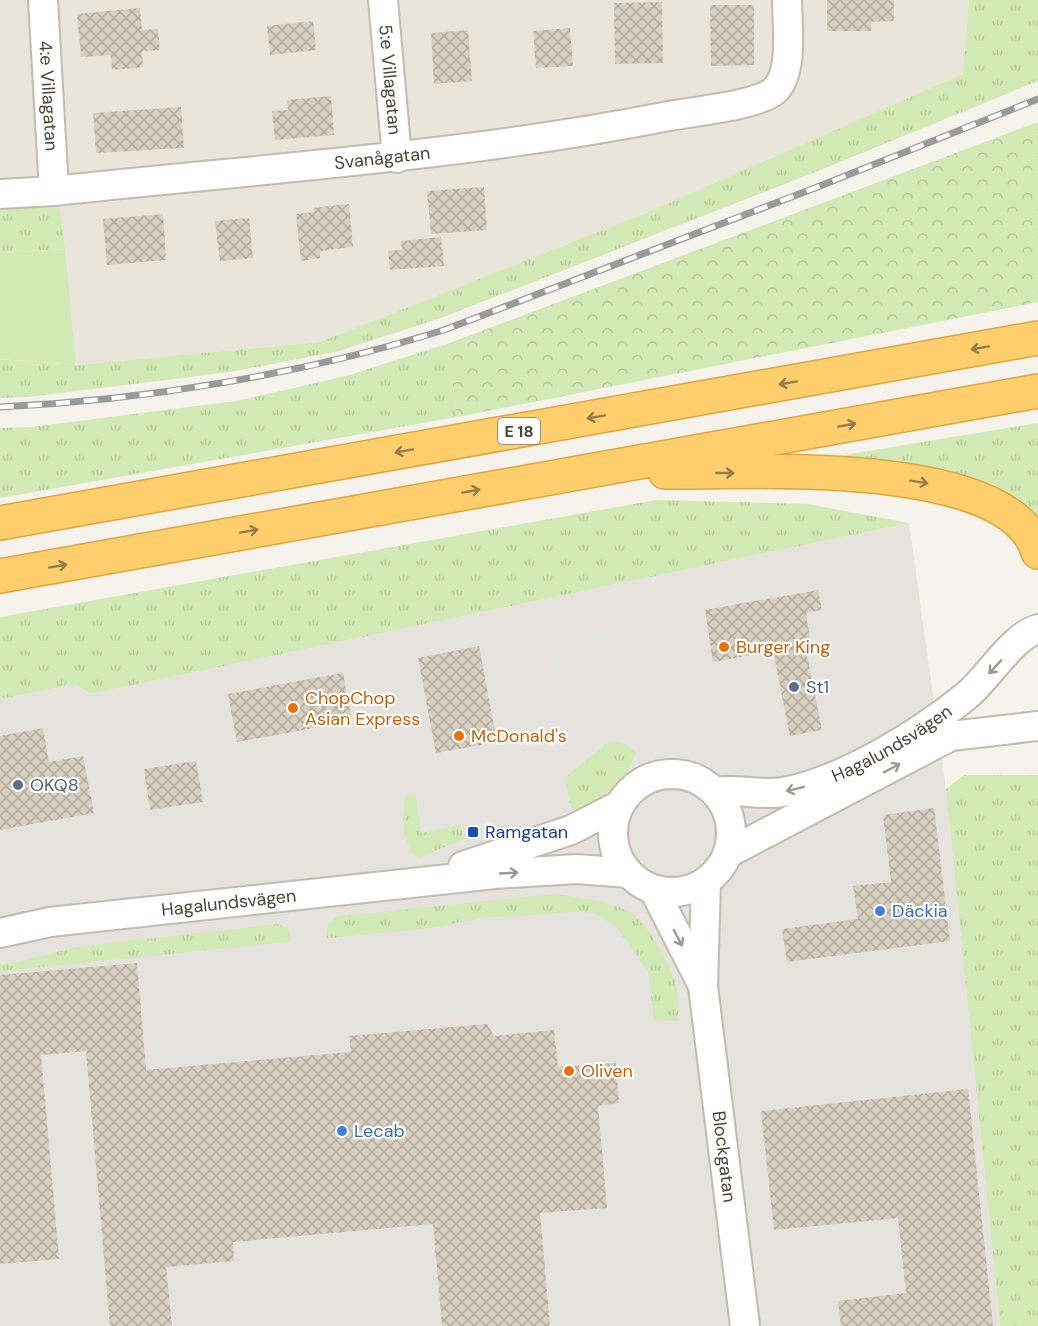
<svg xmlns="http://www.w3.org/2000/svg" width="1038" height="1326" font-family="'DM Sans',sans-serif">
	<defs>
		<pattern id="grass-tufts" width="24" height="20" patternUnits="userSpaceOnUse" patternTransform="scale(1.5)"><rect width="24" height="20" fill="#d2eab5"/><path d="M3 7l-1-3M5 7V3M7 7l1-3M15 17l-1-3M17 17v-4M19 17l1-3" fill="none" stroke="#b6ca9c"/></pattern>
		<pattern id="forest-crowns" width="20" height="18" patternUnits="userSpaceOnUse" patternTransform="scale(1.5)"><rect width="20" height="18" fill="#d2eab5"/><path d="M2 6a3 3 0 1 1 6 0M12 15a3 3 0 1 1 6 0" fill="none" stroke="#b6ca9c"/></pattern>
		<pattern id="building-cross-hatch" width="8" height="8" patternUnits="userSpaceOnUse" patternTransform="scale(1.5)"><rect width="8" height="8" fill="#d8cfc1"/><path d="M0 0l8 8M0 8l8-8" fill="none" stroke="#b1aa9e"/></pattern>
	</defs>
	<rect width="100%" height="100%" fill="#f6f3ec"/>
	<path fill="#eae5da" d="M0 0H969L964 74 653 210 320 342 76 365 59 204 0 206Z"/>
	<path fill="#e6e2dd" d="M909 523 946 789 1000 1326H0V699L76 684 90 694Z"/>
	<path fill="url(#grass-tufts)" d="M969 0H1038V81L813 173 441 318 339 351 230 372 29 397 0 398V359L76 365 320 342 653 210 963 74Z
		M59 204 65 249 0 253V206Z
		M447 344 457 417 0 498V428L31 427 236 401 346 376Z
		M1038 423V524C989 468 921 474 853 466L844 455Z
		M656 500 808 504 909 523 90 694 76 684 0 699V617Z
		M610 741 623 743 636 752 626 778 580 812 571 808 565 778Z
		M964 775H1038V1326H1000L946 789Z
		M416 796 421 833 461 825 463 839 420 857 411 853 403 829 405 797Z
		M556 894C580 898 606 900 628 911 648 921 675 971 678 993 679 1002 678 1011 678 1021L654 1020 648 971 465 921 441 927 326 939 328 923 339 916Z
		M279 924 289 930 290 942 0 971V964L18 962 76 947Z"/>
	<path fill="url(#forest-crowns)" d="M1038 122V302L457 417 447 344Z"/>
	<path fill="#d2eab5" d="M65 249 76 365 0 359V253Z"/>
	<path fill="#e5e3e0" d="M668 584 683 675 650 681 635 589Z
		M617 628 626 686 556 697 547 640Z
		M511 744 519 791 557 784 562 807 423 832 414 788 471 778 467 752Z
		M575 912 593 913 616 926 648 971 652 1007 454 1015 338 1027 341 1048 151 1065 142 957 441 927 483 918Z"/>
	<path fill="url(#building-cross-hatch)" d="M827 0H894V21L871 22V31H827Z
		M662 2 663 63 615 64 614 3Z
		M710 5H754V65L711 66Z
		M140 8 142 30 158 29 160 50 142 51 143 67 112 70 111 55 81 57 77 14Z
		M313 21 316 50 270 55 267 26Z
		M570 28 573 66 536 68 533 31Z
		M468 30 472 81 434 84 431 33Z
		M331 96 334 135 275 140 272 111 288 110 287 100Z
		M181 107 184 148 96 153 93 113Z
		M484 187 487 230 431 234 427 191Z
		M349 204 353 247 320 251V258L301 261 296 214 314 212 313 208Z
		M163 214 166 260 107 265 103 219Z
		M249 218 253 258 220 261 215 221Z
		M441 237 444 266 390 270 388 251 402 250 401 241Z
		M818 590 822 610 806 613 811 644 805 645 822 730 790 736 773 651 713 662 705 610Z
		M479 646 497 742 436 753 418 658Z
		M343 673 352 721 237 742 228 694Z
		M43 728 49 762 83 756 94 813 0 830V736Z
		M196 761 203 802 150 810 144 769Z
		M934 808 950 941 787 962 782 929 858 919 853 886 891 882 883 815Z
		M137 963 146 1070 351 1052 349 1036 487 1024 494 1036 554 1030 558 1067 616 1063 619 1103 598 1106 607 1208 540 1213 550 1326H442L433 1224 233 1242 234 1261 166 1267 172 1326H110L86 1051 41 1055 59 1259 0 1264V975Z
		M968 1089 993 1326H841L838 1301 906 1293 898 1218 774 1230 761 1111Z"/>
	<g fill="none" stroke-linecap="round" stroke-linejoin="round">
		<defs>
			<g id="minor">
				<path id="s1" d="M43 0 54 191"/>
				<path id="s2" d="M383 0 397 158"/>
				<path id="s3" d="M0 194 54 191C259 169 466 156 669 116 695 111 755 106 774 91 794 74 787 25 787 0"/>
				<circle cx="672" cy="833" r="59"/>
				<path id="s4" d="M715 792C738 788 760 796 783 792 843 781 918 735 965 697 988 679 1011 637 1038 629"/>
				<path d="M728 853 951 736 1038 726"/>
				<path d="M463 866 571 830 620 805"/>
				<path id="s5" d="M706 882 703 986 745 1326"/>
				<path d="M654 890 702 984"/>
				<path id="s6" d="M0 933 50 922 495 874 577 869 628 873"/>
			</g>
			<path id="highway" d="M665 472C745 473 1010 455 1038 552
				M0 523 1038 338
				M0 576 1038 391"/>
		</defs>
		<use href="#minor" stroke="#c2bbae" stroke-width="32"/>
		<use href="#highway" stroke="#e0a43c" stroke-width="36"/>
		<use href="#minor" stroke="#fff" stroke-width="28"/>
		<use href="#highway" stroke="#ffcf6e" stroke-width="33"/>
		<defs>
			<path id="rail" d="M0 407C147 400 304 374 444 330L820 186 1038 99"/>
		</defs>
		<use href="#rail" stroke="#9a9a9a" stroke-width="7"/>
		<use href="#rail" stroke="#fff" stroke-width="4.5" stroke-dasharray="14" stroke-linecap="butt"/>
	</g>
	<defs><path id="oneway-shaft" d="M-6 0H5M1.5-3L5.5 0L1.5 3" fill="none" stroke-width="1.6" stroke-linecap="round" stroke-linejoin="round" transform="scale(1.5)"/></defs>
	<g stroke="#937c4e">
		<use href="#oneway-shaft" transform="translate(980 348) rotate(170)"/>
		<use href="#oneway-shaft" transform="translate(788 383) rotate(170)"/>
		<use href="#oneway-shaft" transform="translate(596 417) rotate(170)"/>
		<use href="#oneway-shaft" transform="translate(847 425) rotate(-10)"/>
		<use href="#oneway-shaft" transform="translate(404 451) rotate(170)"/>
		<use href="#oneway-shaft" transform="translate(725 473)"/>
		<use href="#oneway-shaft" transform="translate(919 482) rotate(9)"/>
		<use href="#oneway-shaft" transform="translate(471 491) rotate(-10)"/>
		<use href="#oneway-shaft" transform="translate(249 531) rotate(-10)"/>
		<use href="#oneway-shaft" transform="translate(58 566) rotate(-10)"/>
	</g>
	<g stroke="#9c9892">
		<use href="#oneway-shaft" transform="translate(995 667) rotate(133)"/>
		<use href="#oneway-shaft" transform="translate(892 768) rotate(-28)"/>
		<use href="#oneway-shaft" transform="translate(795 789) rotate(166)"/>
		<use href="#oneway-shaft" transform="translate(509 873) rotate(-3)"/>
		<use href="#oneway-shaft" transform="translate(678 938) rotate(62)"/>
	</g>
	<g fill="#e8710a" stroke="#fff" stroke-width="2">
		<circle cx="724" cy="647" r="6"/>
		<circle cx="293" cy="708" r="6"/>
		<circle cx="459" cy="736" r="6"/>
		<circle cx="569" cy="1071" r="6"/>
	</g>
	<g fill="#5c6f8a" stroke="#fff" stroke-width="2">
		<circle cx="794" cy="687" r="6"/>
		<circle cx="18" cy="785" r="6"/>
	</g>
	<rect fill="#1a4fb4" stroke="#fff" stroke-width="2" x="467" y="826" width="12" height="12" rx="3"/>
	<g fill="#3f7fe0" stroke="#fff" stroke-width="2">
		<circle cx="880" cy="911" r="6"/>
		<circle cx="342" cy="1131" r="6"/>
	</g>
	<g text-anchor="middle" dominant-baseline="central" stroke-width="4.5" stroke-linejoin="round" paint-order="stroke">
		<rect fill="#fff" stroke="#817c74" stroke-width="1.5" x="498" y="418" width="42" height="26" rx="4.5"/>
		<g font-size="16" font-weight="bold" fill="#4b4439">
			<text x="519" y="431">E 18</text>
		</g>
		<g font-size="18" fill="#4b4439" stroke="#fff">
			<text stroke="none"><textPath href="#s2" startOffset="80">5:e Villagatan</textPath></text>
			<text stroke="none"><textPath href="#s1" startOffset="96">4:e Villagatan</textPath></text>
			<text stroke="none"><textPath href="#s3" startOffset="384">Svanågatan</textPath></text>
			<text stroke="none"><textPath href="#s4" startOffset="188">Hagalundsvägen</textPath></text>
			<text stroke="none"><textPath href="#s6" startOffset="231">Hagalundsvägen</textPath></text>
			<text stroke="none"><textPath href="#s5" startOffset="276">Blockgatan</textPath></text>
		</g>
		<g font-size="18" fill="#c56008" stroke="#fff" text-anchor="start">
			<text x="736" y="647">Burger King</text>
			<text x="305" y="698">ChopChop<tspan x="305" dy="21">Asian Express</tspan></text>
			<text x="471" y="736">McDonald's</text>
			<text x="581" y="1071">Oliven</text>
		</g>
		<g font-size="18" fill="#4e5e75" stroke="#fff" text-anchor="start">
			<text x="806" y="687">St1</text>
			<text x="30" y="785">OKQ8</text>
		</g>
		<g font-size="18" fill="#164399" stroke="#fff" text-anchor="start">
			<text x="485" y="832">Ramgatan</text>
		</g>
		<g font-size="18" fill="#366cbe" stroke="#fff" text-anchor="start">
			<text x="892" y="911">Däckia</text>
			<text x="354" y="1131">Lecab</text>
		</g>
	</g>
</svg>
